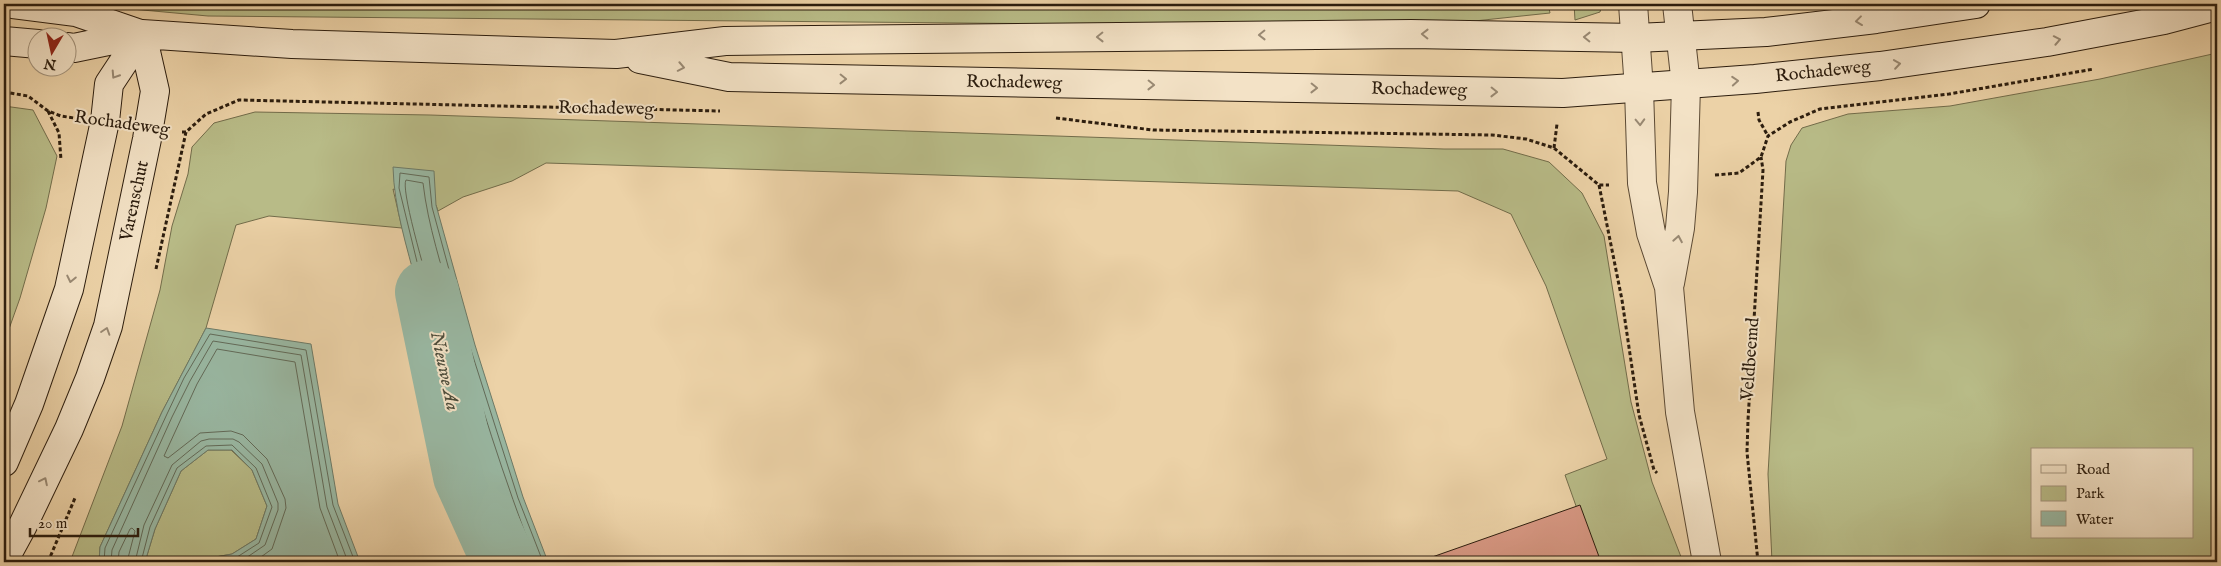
<svg xmlns="http://www.w3.org/2000/svg" width="2221" height="566" font-family="'IM FELL English',serif">
	<rect width="100%" height="100%" fill="#ecd2a7"/>
	<filter id="stains"><feTurbulence type="fractalNoise" baseFrequency=".004" numOctaves="4"/><feColorMatrix values="0 0 0 0 .2 0 0 0 0 .09 0 0 0 0 .02 0 0 0 .5 -.17"/></filter>
	<radialGradient id="worn" r=".72"><stop offset=".6" stop-color="#630" stop-opacity="0"/><stop offset="1" stop-color="#630" stop-opacity=".3"/></radialGradient>
	<path fill="#b8bb87" stroke="#726c4a" fill-rule="evenodd" d="M77 4H1548L1550 13 1465 22 1071 24 208 16Z
		M1574 4H1602L1600 12 1575 20Z
		M2217 53V562H1772L1768 474 1786 161 1791 145 1802 128 1848 114 1950 106 2100 79ZM2032 450H2192V537H2032Z
		M4 106 33 110 57 156 46 208 20 298 4 343Z
		M255 112 430 115 1444 149H1503L1549 162 1582 193 1604 236 1631 402 1652 482 1683 562H1596L1565 475 1607 459 1546 286 1511 214 1458 191 546 163 512 181 463 197 438 211 436 205 393 189 402 228 269 216 236 225 206 328 162 412 100 547 99 562H70L122 426 160 290 172 226 188 174 192 147 214 123Z
		M208 450H231L252 470 267 506 256 539 232 554 188 562H145L155 529 181 471Z"/>
	<path fill="#99b8a3" stroke="#6d7a67" d="M393 167 434 171 436 205 475 345 523 497 548 562H506C474 471 442 379 417 286 407 247 394 208 393 167Z
		M206 328 311 344 338 504 360 562H188L232 554 256 539 267 506 252 470 232 450H208L181 471 155 529 145 562H99L100 547 162 412Z"/>
	<g fill="none" stroke-linecap="round" stroke-linejoin="round">
		<path stroke="#626a58" stroke-width="1" d="M104 562 105 548 167 414 184 378 210 334 306 350 333 505 355 562
			M111 562 112 550 172 417 190 381 213 341 301 355 327 507 348 562
			M118 562 119 552 130 529 132 528 135 531 127 562
			M135 562 144 525 172 465 201 441 209 439H233L239 442 262 464 278 503V510L265 545 240 562
			M141 562 150 527 177 468 206 446 232 445 256 468 272 507 259 543 234 559 212 562
			M254 562 272 549 286 508 285 499 267 459 243 435 231 431 200 433 168 458 164 456 197 384 217 349 295 362 320 508 340 562
			M510 562 430 315 399 188 400 173 429 177 432 207 470 347 518 498 543 562
			M516 562C515 543 501 516 495 497 483 460 396 197 406 180L423 183C428 226 442 267 453 308 477 394 504 479 536 562"/>
		<path stroke="#99b8a3" stroke-width="64" d="M427 292 465 476 504 562"/>
	</g>
	<path fill="#d99985" stroke="#2c1d0e" d="M1580 505 1601 562H1418Z"/>
	<g fill="none" stroke-linecap="round" stroke-linejoin="round">
		<defs>
			<path id="street" d="M1633 4 1639 89 1642 183 1651 233 1669 287 1680 412 1707 562
				M1670 283 1680 228 1683 192 1686 85 1677 4"/>
			<path id="secondary" d="M13 4 76 12 140 34
				M4 41 38 44
				M68 47 74 48 142 34 292 44 616 54 725 41 1411 34 1636 38 1766 32 1876 19 1976 4
				M640 59 729 77 1563 93 1755 79 1880 66 2047 42 2164 20 2217 6
				M4 462 29 404 69 289 105 121 109 84 142 34
				M4 560 23 525 69 429 90 378 108 326 147 139 155 91 142 34"/>
		</defs>
		<use href="#street" stroke="#5c4a34" stroke-width="30"/>
		<use href="#secondary" stroke="#2c1d0e" stroke-width="30"/>
		<path stroke="#2c1d0e" stroke-width="3" stroke-dasharray="4 2.5" stroke-linecap="butt" d="M4 92 28 96 48 111 61 116 74 118
			M48 111 59 133 61 160
			M1758 112 1759 120 1768 136
			M1056 118 1153 130 1492 135 1526 139 1554 148 1599 185H1609
			M182 132H186L206 114 239 100 720 111
			M1554 148 1557 124
			M1715 175 1739 173 1761 157 1768 136 1790 122 1820 109 1949 94 2094 69
			M1599 185 1622 300 1639 415 1654 470 1657 473
			M156 269 186 132
			M48 562 75 498
			M1758 562 1747 452 1748 420 1763 170 1761 157"/>
		<use href="#street" stroke="#f3e2c6" stroke-width="28"/>
		<use href="#secondary" stroke="#f3e2c6" stroke-width="28"/>
	</g>
	<defs><path id="oneway-chevron" d="M-2-3.5L2.5 0L-2 3.5" fill="none" stroke-width="1.6" stroke-linecap="round" stroke-linejoin="round" transform="scale(1.25)"/></defs>
	<g stroke="#998973">
		<use href="#oneway-chevron" transform="translate(1859 21) rotate(173)"/>
		<use href="#oneway-chevron" transform="translate(1425 34) rotate(-179)"/>
		<use href="#oneway-chevron" transform="translate(1262 35) rotate(179)"/>
		<use href="#oneway-chevron" transform="translate(1100 37) rotate(179)"/>
		<use href="#oneway-chevron" transform="translate(1587 37) rotate(-179)"/>
		<use href="#oneway-chevron" transform="translate(2057 40) rotate(-11)"/>
		<use href="#oneway-chevron" transform="translate(1897 64) rotate(-8)"/>
		<use href="#oneway-chevron" transform="translate(681 67) rotate(11)"/>
		<use href="#oneway-chevron" transform="translate(115 75) rotate(123)"/>
		<use href="#oneway-chevron" transform="translate(843 79) rotate(1)"/>
		<use href="#oneway-chevron" transform="translate(1735 81) rotate(-4)"/>
		<use href="#oneway-chevron" transform="translate(1151 85) rotate(1)"/>
		<use href="#oneway-chevron" transform="translate(1314 88) rotate(1)"/>
		<use href="#oneway-chevron" transform="translate(1494 92) rotate(1)"/>
		<use href="#oneway-chevron" transform="translate(1640 122) rotate(88)"/>
		<use href="#oneway-chevron" transform="translate(1678 239) rotate(-80)"/>
		<use href="#oneway-chevron" transform="translate(71 279) rotate(102)"/>
		<use href="#oneway-chevron" transform="translate(106 331) rotate(-72)"/>
		<use href="#oneway-chevron" transform="translate(44 481) rotate(-64)"/>
	</g>
	<g text-anchor="middle" dominant-baseline="central" stroke-width="4" stroke-linejoin="round" paint-order="stroke">
		<g font-size="18" fill="#2c1d0e" stroke="#f3e2c6">
			<text transform="translate(1823 72) rotate(-6)">Rochadeweg</text>
			<text transform="translate(1014 83) rotate(1)">Rochadeweg</text>
			<text transform="translate(1419 90) rotate(1)">Rochadeweg</text>
			<text transform="translate(606 109) rotate(1)">Rochadeweg</text>
			<text transform="translate(122 124) rotate(8)">Rochadeweg</text>
			<text transform="translate(135 201) rotate(-78)">Varenschut</text>
			<text transform="translate(1751 359) rotate(-86)">Veldbeemd</text>
		</g>
		<g font-size="19" font-style="italic" fill="#4d4c3b" stroke="#f3e2c6">
			<text transform="translate(444 371) rotate(78)">Nieuwe Aa</text>
		</g>
	</g>
	<rect width="2221" height="566" fill="none" stroke="#ecd2a7" stroke-width="20"/>
	<rect x="5" y="5" width="2211" height="556" fill="none" stroke="#2c1d0e" stroke-width="2.5"/>
	<rect x="10" y="10" width="2201" height="546" fill="none" stroke="#2c1d0e"/>
	<rect x="2031" y="448" width="162" height="90" fill="#f3e2c6" stroke="#a3937c"/>
	<rect x="2041" y="465" width="25" height="8" fill="#f3e2c6" stroke="#a3937c"/>
	<text x="2076" y="474" font-size="15" fill="#2c1d0e">Road</text>
	<rect x="2041" y="486" width="25" height="15" fill="#b8bb87" stroke="#a3937c"/>
	<text x="2076" y="498" font-size="15" fill="#2c1d0e">Park</text>
	<rect x="2041" y="511" width="25" height="15" fill="#99b8a3" stroke="#a3937c"/>
	<text x="2076" y="524" font-size="15" fill="#2c1d0e">Water</text>
	<g transform="translate(52 52) rotate(189)"><circle r="24" fill="#f3e2c6" stroke="#a3937c"/>
	<path d="M0-4L9 19L0 12L-9 19Z" fill="#8f2418"/>
	<text y="-8" font-size="14" font-weight="bold" text-anchor="middle" fill="#2c1d0e">N</text>
	</g>
	<path d="M30 528v8h108v-8" fill="none" stroke="#2c1d0e" stroke-width="2.5"/>
	<text x="38" y="528" font-size="15" fill="#2c1d0e" stroke="#f3e2c6" stroke-width="4" paint-order="stroke">20 m</text>
	<rect width="100%" height="100%" filter="url(#stains)"/>
	<rect width="100%" height="100%" fill="url(#worn)"/>
</svg>
